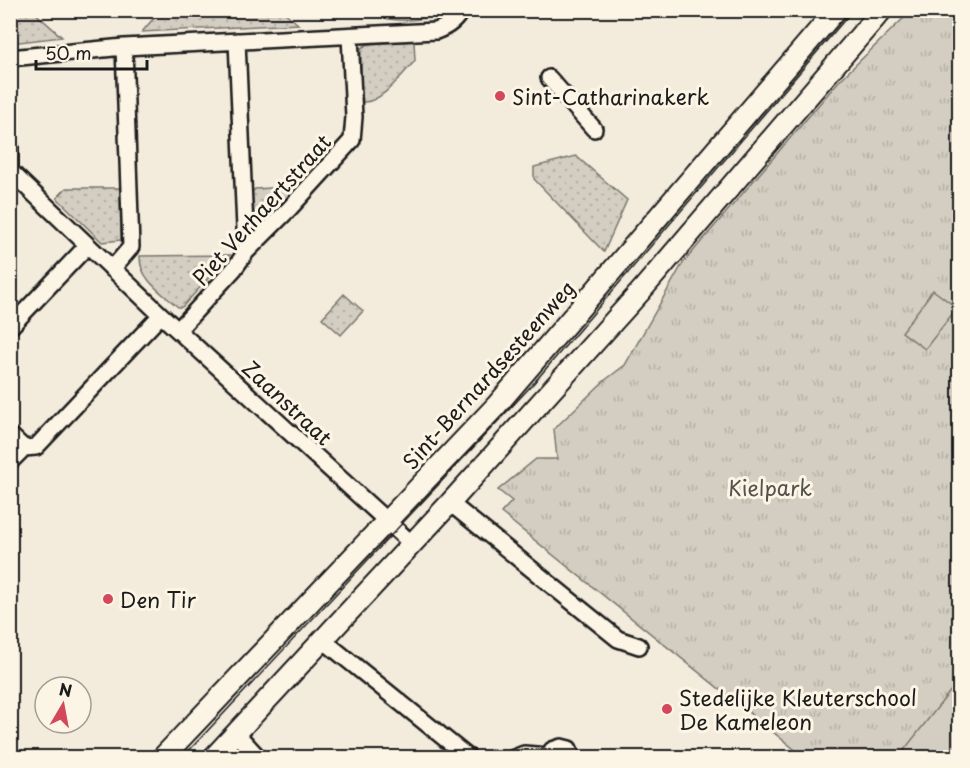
<svg xmlns="http://www.w3.org/2000/svg" width="970" height="768" font-family="'Playpen Sans',sans-serif">
	<defs>
		<pattern id="grass-dots" width="8" height="8" patternUnits="userSpaceOnUse" patternTransform="scale(1.5)"><rect width="8" height="8" fill="#d3cec1"/><path d="M2 2h.1M6 6h.1" fill="none" stroke="#b5b0a5" stroke-width="1.8" stroke-linecap="round"/></pattern>
		<pattern id="park-tufts" width="24" height="20" patternUnits="userSpaceOnUse" patternTransform="scale(1.5)"><rect width="24" height="20" fill="#d3cec1"/><path d="M3 7l-1-3M5 7V3M7 7l1-3M15 17l-1-3M17 17v-4M19 17l1-3" fill="none" stroke="#b5b0a5"/></pattern>
	</defs>
	<rect width="100%" height="100%" fill="#f3ecdd"/>
	<filter id="ink" filterUnits="userSpaceOnUse"><feTurbulence type="fractalNoise" baseFrequency=".0167" numOctaves="2"/><feDisplacementMap in="SourceGraphic" scale="12" xChannelSelector="R" yChannelSelector="G"/><feConvolveMatrix kernelMatrix="1 2 1 2 8 2 1 2 1" color-interpolation-filters="sRGB"/></filter>
	<g filter="url(#ink)">
		<path fill="url(#grass-dots)" stroke="#78756e" stroke-width="1.5" d="M10 11H33L62 37 11 43Z
			M156 11H283L298 24 142 32 158 13Z
			M395 11V10L438 11C423 22 406 21 388 19Z
			M414 41 415 61C402 74 382 103 363 102L361 97V48L368 44Z
			M576 156 627 200 604 252 534 179V167Z
			M286 187 290 192V194L268 218 260 222 254 218 252 192 255 189Z
			M66 188H120L121 240 102 242 57 198Z
			M230 255 182 307H178C162 293 139 279 140 256Z
			M344 294 363 311 341 335 322 318Z"/>
		<path fill="url(#park-tufts)" stroke="#78756e" stroke-width="1.5" d="M911 11H959V757H804L501 513 512 501 498 490 536 459H557L554 429 604 381 625 365 683 263 839 81Z"/>
		<path fill="#d3cec1" stroke="#78756e" stroke-width="1.5" d="M933 290 957 308 925 349 902 332Z
			M959 680V757H914L904 750Z"/>
		<g fill="none" stroke-linecap="round" stroke-linejoin="round">
			<defs>
				<path id="minor" d="M237 41 246 252
					M10 58 124 47 436 31C447 27 456 21 461 10
					M549 78 594 129
					M10 146V173
					M10 171 161 315 412 544
					M112 269 131 247 124 47
					M10 327 87 246
					M178 330 234 269 246 252 289 209 352 140 354 117 350 36
					M10 435 24 448
					M24 448 36 447 161 315
					M10 462 24 448
					M450 503 618 639 639 646
					M323 640 469 758
					M236 733 259 758
					M514 758 524 754 548 756
					M548 758 552 750 561 747 569 749 573 758"/>
				<path id="tertiary" d="M162 758 496 406 836 10
					M213 758 450 503 641 291 882 10"/>
			</defs>
			<use href="#minor" stroke="#1c1c1c" stroke-width="20"/>
			<use href="#tertiary" stroke="#1c1c1c" stroke-width="24"/>
			<use href="#minor" stroke="#fcf5e5" stroke-width="15"/>
			<use href="#tertiary" stroke="#fcf5e5" stroke-width="20"/>
			<path stroke="#1c1c1c" stroke-width="1.5" d="M182 758 532 385 853 10"/>
		</g>
	</g>
	<g fill="#d1495b" stroke="#fcf5e5" stroke-width="2">
		<circle cx="500" cy="96" r="6"/>
		<circle cx="108" cy="599" r="6"/>
		<circle cx="667" cy="709" r="6"/>
	</g>
	<g text-anchor="middle" dominant-baseline="central" stroke-width="6" stroke-linejoin="round" paint-order="stroke">
		<g font-size="21" fill="#1c1c1c" stroke="#fcf5e5" text-anchor="start">
			<text x="512" y="96">Sint-Catharinakerk</text>
			<text x="120" y="599">Den Tir</text>
			<text x="679" y="697">Stedelijke Kleuterschool<tspan x="679" dy="24">De Kameleon</tspan></text>
		</g>
		<g font-size="21" fill="#1c1c1c" stroke="#fcf5e5">
			<text transform="translate(261 209) rotate(-48)">Piet Verhaertstraat</text>
			<text transform="translate(488 374) rotate(-48)">Sint-Bernardsesteenweg</text>
			<text transform="translate(288 402) rotate(43)">Zaanstraat</text>
		</g>
		<g font-size="21" fill="#53514e" stroke="#fcf5e5">
			<text x="770" y="487">Kielpark</text>
		</g>
	</g>
	<rect width="970" height="768" fill="none" stroke="#fcf5e5" stroke-width="36"/>
	<rect x="18" y="18" width="934" height="732" fill="none" stroke="#1c1c1c" stroke-width="2" filter="url(#ink)"/>
	<g transform="translate(63 705) rotate(10)"><circle r="28" fill="#fcf5e5" stroke="#a29e95" stroke-width="1.5"/>
	<path d="M0-4.5L10 22L0 15L-10 22Z" fill="#d1495b"/>
	<text y="-9" font-size="16" font-weight="bold" text-anchor="middle" fill="#1c1c1c">N</text>
	</g>
	<path d="M36 60v9h111v-9" fill="none" stroke="#1c1c1c" stroke-width="3"/>
	<text x="45" y="60" font-size="18" fill="#1c1c1c" stroke="#fcf5e5" stroke-width="4.5" paint-order="stroke">50 m</text>
</svg>
